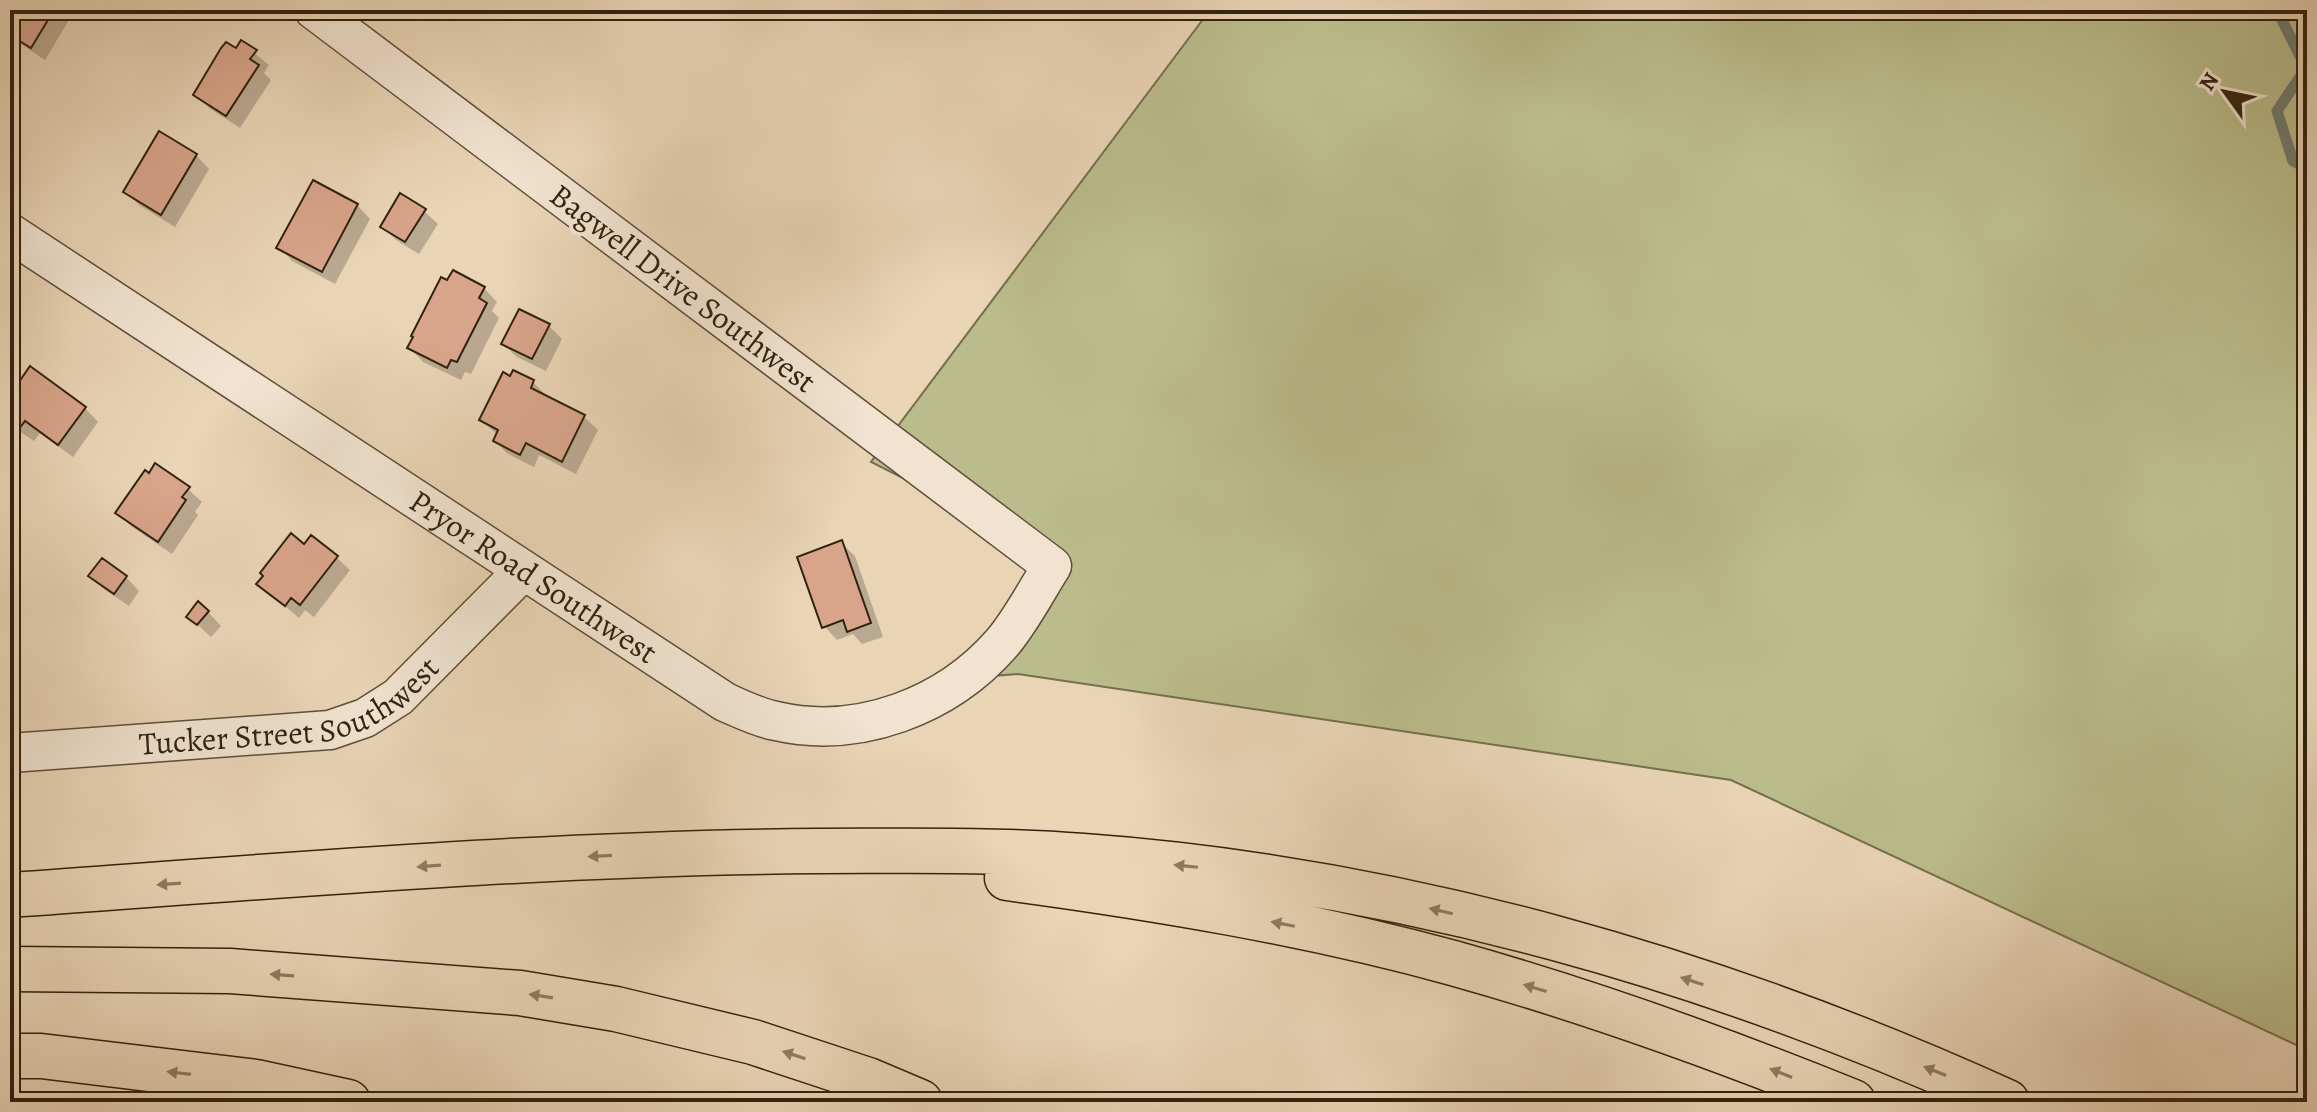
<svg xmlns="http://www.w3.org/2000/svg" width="2317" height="1112" font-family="Alegreya,serif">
	<rect width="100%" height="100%" fill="#e9d4b6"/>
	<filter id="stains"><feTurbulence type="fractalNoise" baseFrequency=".0025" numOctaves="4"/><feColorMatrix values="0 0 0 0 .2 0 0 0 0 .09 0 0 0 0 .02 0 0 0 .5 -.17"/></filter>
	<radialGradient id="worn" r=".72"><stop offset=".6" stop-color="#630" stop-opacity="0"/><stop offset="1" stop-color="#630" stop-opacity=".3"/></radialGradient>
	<path fill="#bbbc8b" stroke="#766f4d" stroke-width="2" d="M1210 10H2307V1050L1731 780 1018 674 992 676 1049 552 871 462Z"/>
	<path fill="#0003" d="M13 10H75L45 60 10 37V16Z
		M242 43 269 65 264 73 271 80 240 128 209 108 196 94Z
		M196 155 209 169 175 227 139 205 125 192Z
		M357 205 370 219 335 284 292 261 279 247Z
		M424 211 438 224 419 254 396 240 382 227Z
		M484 288 497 302 492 311 499 318 471 374 465 372 461 380 423 362 410 348Z
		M549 326 562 339 546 371 517 357 503 344Z
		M533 382 547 396 546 398 584 417 598 430 576 474 539 455 534 467 508 454 495 441 498 435 481 420Z
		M10 398 85 408 98 422 73 457 40 433 34 441 13 427 10 424Z
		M188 489 202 502 195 512 198 515 172 554 131 526 118 513Z
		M841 543 855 556 883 637 862 644 853 634 837 640 824 626Z
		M305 547 336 557 350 570 314 617 305 610 299 618 259 584Z
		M91 576 126 577 139 591 129 606 104 589Z
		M208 612 221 626 211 637 188 616Z"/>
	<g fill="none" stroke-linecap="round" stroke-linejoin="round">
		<path stroke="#6e7c70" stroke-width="11" d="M2277 10 2306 68 2277 111 2293 161 2307 168"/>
	</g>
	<path fill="#d8a48a" stroke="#31220f" stroke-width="2" d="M11 10H54L31 48 10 35Z
		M241 40 257 50 250 59 259 65 226 116 193 95 221 48 226 42 236 48Z
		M159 131 197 154 161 215 123 192Z
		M313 180 358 204 322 272 276 248Z
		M400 193 426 209 405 242 380 227Z
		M453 270 485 287 479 298 487 303 457 362 451 360 447 368 407 348 413 337 411 336 441 277 447 280Z
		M519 309 550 324 532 359 501 344Z
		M30 366 86 407 58 445 25 421 19 429 10 423V395Z
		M513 370 534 380 531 388 585 415 562 462 526 443 520 455 493 441 498 430 479 420 503 372 510 376Z
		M155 463 190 487 182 497 186 500 158 542 115 513 145 470 149 473Z
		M291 533 304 544 311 535 338 556 300 605 291 598 285 606 256 584 263 576 260 573Z
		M842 540 871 623 847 632 843 620 822 628 797 557Z
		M102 558 127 576 114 594 88 576Z
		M198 601 209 611 197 625 186 617Z"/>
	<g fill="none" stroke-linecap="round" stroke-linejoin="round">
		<defs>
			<g id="street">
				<path id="s1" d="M10 233 725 702C741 709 759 718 776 721 859 740 947 706 1002 643 1021 621 1036 591 1052 566L314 10"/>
				<path id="s2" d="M10 753 330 730 365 718 398 697 523 571"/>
			</g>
			<path id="highway" d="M1007 878C1156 898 1307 923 1453 963 1589 1001 1722 1049 1853 1102
				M10 895C279 876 547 853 817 851 905 851 994 849 1083 856 1401 879 1717 970 2007 1102
				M10 969 230 971 520 993 616 1009 753 1042 868 1080 920 1102
				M10 1056H41L256 1082 348 1102"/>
		</defs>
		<use href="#street" stroke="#5f4e39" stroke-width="41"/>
		<use href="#highway" stroke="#31220f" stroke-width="47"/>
		<use href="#street" stroke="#f1e3d0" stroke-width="38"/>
		<use href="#highway" stroke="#e9d4b6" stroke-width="44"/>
	</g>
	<defs><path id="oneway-solid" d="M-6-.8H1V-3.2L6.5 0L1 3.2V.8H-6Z" transform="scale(2)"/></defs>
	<g fill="#8d7b62">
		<use href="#oneway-solid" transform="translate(600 856) rotate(177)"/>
		<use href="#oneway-solid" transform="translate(429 866) rotate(176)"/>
		<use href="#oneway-solid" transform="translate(1186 866) rotate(-174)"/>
		<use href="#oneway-solid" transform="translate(169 884) rotate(176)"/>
		<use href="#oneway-solid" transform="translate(1441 911) rotate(-167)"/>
		<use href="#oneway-solid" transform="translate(1283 924) rotate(-169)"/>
		<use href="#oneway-solid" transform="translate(282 975) rotate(-176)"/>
		<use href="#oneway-solid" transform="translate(1692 981) rotate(-162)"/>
		<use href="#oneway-solid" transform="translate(1535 988) rotate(-163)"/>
		<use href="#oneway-solid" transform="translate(541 996) rotate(-171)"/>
		<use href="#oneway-solid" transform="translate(794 1055) rotate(-162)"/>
		<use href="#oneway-solid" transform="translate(1935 1071) rotate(-158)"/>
		<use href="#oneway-solid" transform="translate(179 1073) rotate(-173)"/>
		<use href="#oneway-solid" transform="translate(1781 1073) rotate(-158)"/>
	</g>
	<g text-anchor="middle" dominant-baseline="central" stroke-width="8" stroke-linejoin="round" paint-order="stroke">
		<g font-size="32" fill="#31220f" stroke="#f1e3d0">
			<text transform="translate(683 288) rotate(37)">Bagwell Drive Southwest</text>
			<text stroke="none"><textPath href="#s1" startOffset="626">Pryor Road Southwest</textPath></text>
			<text stroke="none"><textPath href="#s2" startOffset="288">Tucker Street Southwest</textPath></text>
		</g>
	</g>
	<rect width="2317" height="1112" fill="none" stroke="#e9d4b6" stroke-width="40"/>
	<rect x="12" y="12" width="2293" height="1088" fill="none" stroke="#31220f" stroke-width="4"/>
	<rect x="20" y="20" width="2277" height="1072" fill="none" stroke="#31220f" stroke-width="2"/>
	<g transform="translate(2225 92) rotate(303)" stroke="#f1e3d0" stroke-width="6" paint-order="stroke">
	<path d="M0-6L14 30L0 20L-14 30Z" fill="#31220f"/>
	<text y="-12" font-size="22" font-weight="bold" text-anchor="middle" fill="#31220f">N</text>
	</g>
	<rect width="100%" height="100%" filter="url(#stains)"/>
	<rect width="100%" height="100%" fill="url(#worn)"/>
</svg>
